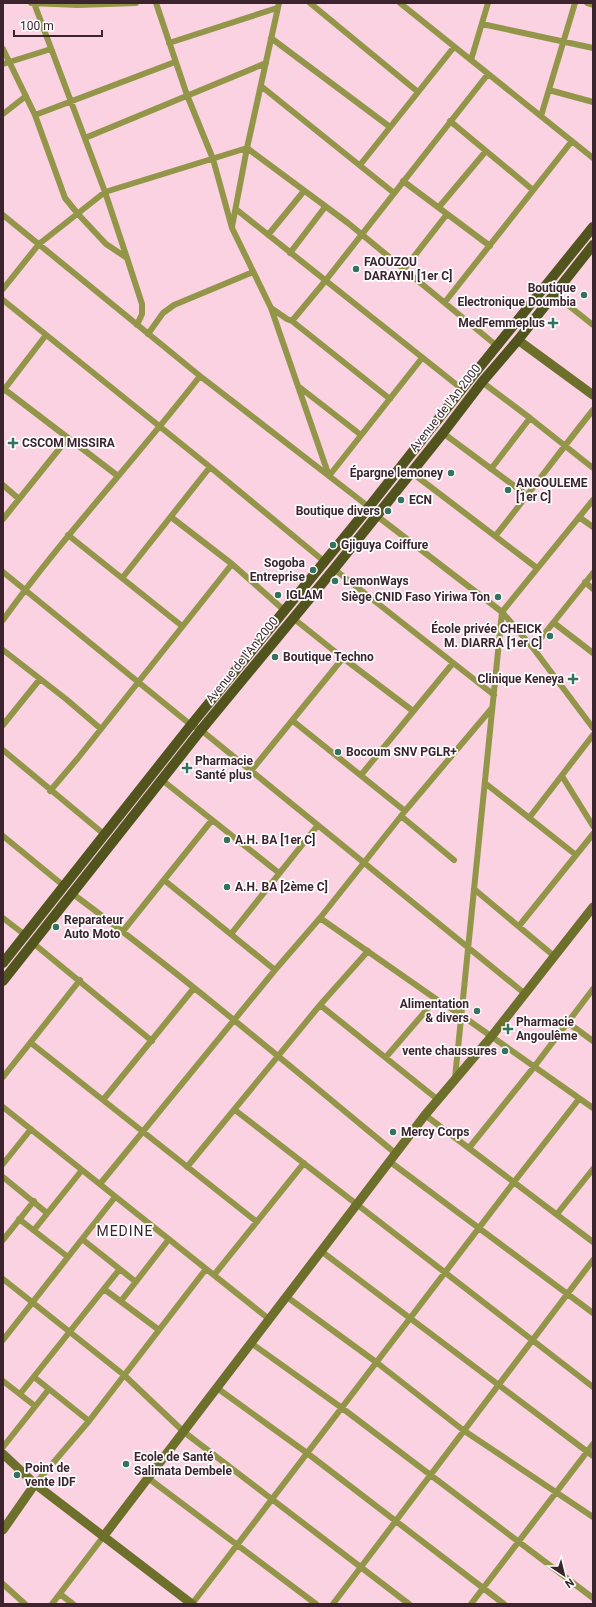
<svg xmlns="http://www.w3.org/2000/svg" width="596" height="1607" font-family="Roboto,sans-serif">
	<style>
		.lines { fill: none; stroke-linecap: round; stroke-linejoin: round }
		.street { stroke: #939648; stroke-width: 6 }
		.secondary { stroke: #6d702a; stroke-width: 9 }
		.primary { stroke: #52541d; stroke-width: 10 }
		.poi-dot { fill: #33725f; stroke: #fff; stroke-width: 1.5 }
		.labels { text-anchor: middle; stroke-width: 3.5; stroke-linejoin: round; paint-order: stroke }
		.poi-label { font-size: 12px; font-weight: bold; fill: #3c242f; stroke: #fff; text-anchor: start }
		.street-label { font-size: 12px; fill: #3c242f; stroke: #fff }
		.quarter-label { font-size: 14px; letter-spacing: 1px; fill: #3c242f; stroke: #fff }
	</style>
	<rect width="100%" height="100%" fill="#fad2e2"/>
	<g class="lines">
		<path class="street" d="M 31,3 L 78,5 L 136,3
			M 34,3 L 105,192 L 127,258
			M 156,3 L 187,95 L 213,159 L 232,228 L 271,308 L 329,476
			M 310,3 L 418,92
			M 400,3 L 593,158
			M 587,3 L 593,5
			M 482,24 L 593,48
			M 271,38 L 390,127
			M 169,43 L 277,8
			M 3,49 L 35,115 L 65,198 L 78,214 L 106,244 L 127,258 L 142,304 L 142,314 L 137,325
			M 471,60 L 488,3
			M 3,64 L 51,49
			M 261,86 L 394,193
			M 549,90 L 593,102
			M 3,114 L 26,96
			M 35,115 L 175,62
			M 541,116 L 575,3
			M 450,121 L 533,190
			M 85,138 L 266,63
			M 360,165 L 454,47
			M 403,181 L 490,246
			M 439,207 L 486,151
			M 237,210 L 462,389
			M 3,215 L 200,376 L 369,507 L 377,516 L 502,612 L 533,648 L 593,728
			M 232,227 L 247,148 L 279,3
			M 268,235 L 304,191
			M 290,253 L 325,207
			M 405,268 L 447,214
			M 3,289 L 39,244 L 105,192 L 247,148 L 348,223 L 497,346
			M 554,294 L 593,325
			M 3,300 L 210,467 L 325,562
			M 445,302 L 572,141
			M 271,308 L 287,319 L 292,321 L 390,399
			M 292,321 L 326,280 L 488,74
			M 148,334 L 163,313 L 174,305 L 253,272
			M 482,382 L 530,418 L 593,468
			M 298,386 L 361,435
			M 4,389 L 118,476
			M 3,391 L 46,335
			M 443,433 L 528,496
			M 491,469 L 530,418
			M 411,472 L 537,568
			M 329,476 L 422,358
			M 3,485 L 19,499
			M 171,517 L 232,564 L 285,611
			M 579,517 L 593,527
			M 3,519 L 68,438
			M 68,535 L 182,626
			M 496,535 C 529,494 560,451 593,410
			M 334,569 L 494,695
			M 3,572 L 191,725 L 201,730 L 524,993
			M 123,577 L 210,467
			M 585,582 L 593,589
			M 293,618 L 343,658 L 413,711
			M 3,620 C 64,535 136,459 200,376
			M 554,623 L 593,653
			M 533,648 L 593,573
			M 3,650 L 66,699 L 101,729
			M 293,721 L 405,811
			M 3,725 L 40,679
			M 3,750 L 105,835
			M 251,771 L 343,658
			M 361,775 L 453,663
			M 562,776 L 593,826
			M 162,780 L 279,873
			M 485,783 L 576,855
			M 50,791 L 78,758 L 232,564
			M 401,816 L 454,860
			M 529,818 L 593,735
			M 3,836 L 64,886
			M 164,880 L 275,970
			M 474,889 L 554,956
			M 73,894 C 183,976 289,1065 395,1153
			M 3,918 L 25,935
			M 320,918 L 436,999 L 461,1015 L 593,1108
			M 519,926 L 593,834
			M 123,931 L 212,820
			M 231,934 L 318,825
			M 33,943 L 152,1041
			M 320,1005 L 437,1099
			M 567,1022 L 593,1041
			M 31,1043 L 257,1222
			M 386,1057 L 436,999
			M 3,1077 L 80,980
			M 455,1078 L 502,612 L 593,500
			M 103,1100 L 194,988
			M 3,1107 L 269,1319
			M 235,1110 L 593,1387
			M 425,1115 L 593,1242
			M 469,1148 L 534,1067 L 593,989
			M 389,1161 L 593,1313
			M 3,1164 L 31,1129
			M 187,1167 L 320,1005 L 368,951
			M 3,1177 L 47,1213
			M 100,1184 L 275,970 L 320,918 L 405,811 L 492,708
			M 557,1214 L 593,1169
			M 19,1219 L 68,1257
			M 34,1230 L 82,1170
			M 82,1239 L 136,1282
			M 3,1240 L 34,1201
			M 321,1251 L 593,1456
			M 214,1275 L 304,1163
			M 3,1279 L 124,1375 L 184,1432 L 409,1604
			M 104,1289 L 159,1330
			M 287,1297 L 376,1362 L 463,1430 L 593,1517
			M 121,1301 L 169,1239
			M 3,1340 L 115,1197
			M 251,1343 L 342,1408 L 593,1598
			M 34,1377 L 89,1421
			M 3,1381 L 35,1406
			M 217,1388 L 307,1453 L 504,1604
			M 20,1394 L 119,1270
			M 3,1447 L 49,1389
			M 148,1478 L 316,1604
			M 35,1484 L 89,1421 L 206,1269
			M 3,1584 L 25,1604
			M 60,1594 L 73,1604
			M 52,1604 L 103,1537
			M 192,1604 L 514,1182 L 579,1099
			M 333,1604 L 593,1260
			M 471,1604 L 593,1444"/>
		<path class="secondary" d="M 518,340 L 593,395
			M 3,1454 L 35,1484 L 192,1604
			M 3,1530 L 35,1484
			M 103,1537 L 425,1115 L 491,1037 L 593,907"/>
		<path class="primary" d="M 3,963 L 191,725 L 369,507 L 462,389 L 593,227
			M 3,981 L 201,730 L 334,569 L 443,433 L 482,382 L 518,340 L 593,245"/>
	</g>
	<g class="poi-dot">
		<circle cx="356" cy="269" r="4"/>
		<circle cx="584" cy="295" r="4"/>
		<path d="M551 317h4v4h4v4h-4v4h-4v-4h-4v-4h4z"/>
		<path d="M11 437h4v4h4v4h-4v4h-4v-4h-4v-4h4z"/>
		<circle cx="451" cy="473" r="4"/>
		<circle cx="508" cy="490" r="4"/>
		<circle cx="401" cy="500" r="4"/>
		<circle cx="388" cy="511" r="4"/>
		<circle cx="333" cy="545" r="4"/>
		<circle cx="313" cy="570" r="4"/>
		<circle cx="335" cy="581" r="4"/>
		<circle cx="278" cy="595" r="4"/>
		<circle cx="498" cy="597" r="4"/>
		<circle cx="550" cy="636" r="4"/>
		<circle cx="275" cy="657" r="4"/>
		<path d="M571 673h4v4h4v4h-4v4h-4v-4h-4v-4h4z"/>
		<circle cx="338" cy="752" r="4"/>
		<path d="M185 762h4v4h4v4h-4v4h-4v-4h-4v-4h4z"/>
		<circle cx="227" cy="840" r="4"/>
		<circle cx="227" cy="887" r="4"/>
		<circle cx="56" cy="927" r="4"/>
		<circle cx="477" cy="1011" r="4"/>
		<path d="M506 1023h4v4h4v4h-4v4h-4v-4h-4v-4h4z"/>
		<circle cx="505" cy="1051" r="4"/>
		<circle cx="393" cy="1132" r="4"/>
		<circle cx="126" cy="1464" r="4"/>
		<circle cx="17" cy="1475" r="4"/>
	</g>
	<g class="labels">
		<g class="poi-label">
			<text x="364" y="266">FAOUZOU<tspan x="364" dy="14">DARAYNI [1er C]</tspan></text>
			<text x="576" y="292" text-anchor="end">Boutique<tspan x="576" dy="14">Electronique Doumbia</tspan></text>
			<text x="545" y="327" text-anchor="end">MedFemmeplus</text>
			<text x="22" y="447">CSCOM MISSIRA</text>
			<text x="443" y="477" text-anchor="end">Épargne lemoney</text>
			<text x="516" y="487">ANGOULEME<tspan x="516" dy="14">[1er C]</tspan></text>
			<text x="409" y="504">ECN</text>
			<text x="380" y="515" text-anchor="end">Boutique divers</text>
			<text x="341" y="549">Gjiguya Coiffure</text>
			<text x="305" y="567" text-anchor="end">Sogoba<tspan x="305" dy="14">Entreprise</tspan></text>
			<text x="343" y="585">LemonWays</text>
			<text x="286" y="599">IGLAM</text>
			<text x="490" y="601" text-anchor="end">Siège CNID Faso Yiriwa Ton</text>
			<text x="542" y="633" text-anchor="end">École privée CHEICK<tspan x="542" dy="14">M. DIARRA [1er C]</tspan></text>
			<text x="283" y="661">Boutique Techno</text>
			<text x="564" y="683" text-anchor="end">Clinique Keneya</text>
			<text x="346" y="756">Bocoum SNV PGLR+</text>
			<text x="195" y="765">Pharmacie<tspan x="195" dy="14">Santé plus</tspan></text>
			<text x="235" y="844">A.H. BA [1er C]</text>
			<text x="235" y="891">A.H. BA [2ème C]</text>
			<text x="64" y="924">Reparateur<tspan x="64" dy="14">Auto Moto</tspan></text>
			<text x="469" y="1008" text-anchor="end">Alimentation<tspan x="469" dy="14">&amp; divers</tspan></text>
			<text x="516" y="1026">Pharmacie<tspan x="516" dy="14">Angoulême</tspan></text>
			<text x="497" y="1055" text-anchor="end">vente chaussures</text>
			<text x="401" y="1136">Mercy Corps</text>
			<text x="134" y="1461">Ecole de Santé<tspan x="134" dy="14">Salimata Dembele</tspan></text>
			<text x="25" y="1472">Point de<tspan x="25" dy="14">vente IDF</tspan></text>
		</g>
		<g class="street-label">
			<text transform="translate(445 408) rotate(-52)" y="4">Avenue de l'An 2000</text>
			<text transform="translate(242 660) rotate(-51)" y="4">Avenue de l'An 2000</text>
		</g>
		<g class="quarter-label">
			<text x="125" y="1236">MEDINE</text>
		</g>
	</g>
	<rect width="596" height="1607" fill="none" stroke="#3c242f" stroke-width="8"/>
	<g transform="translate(564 1575) rotate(145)" stroke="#ffffff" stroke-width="3" paint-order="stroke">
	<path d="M0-3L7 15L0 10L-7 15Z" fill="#3c242f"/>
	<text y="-6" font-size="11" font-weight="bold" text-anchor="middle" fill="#3c242f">N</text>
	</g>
	<path d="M14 30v6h88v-6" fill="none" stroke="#3c242f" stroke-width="2"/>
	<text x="20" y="30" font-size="12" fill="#3c242f" stroke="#ffffff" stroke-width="3" paint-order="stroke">100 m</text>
</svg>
